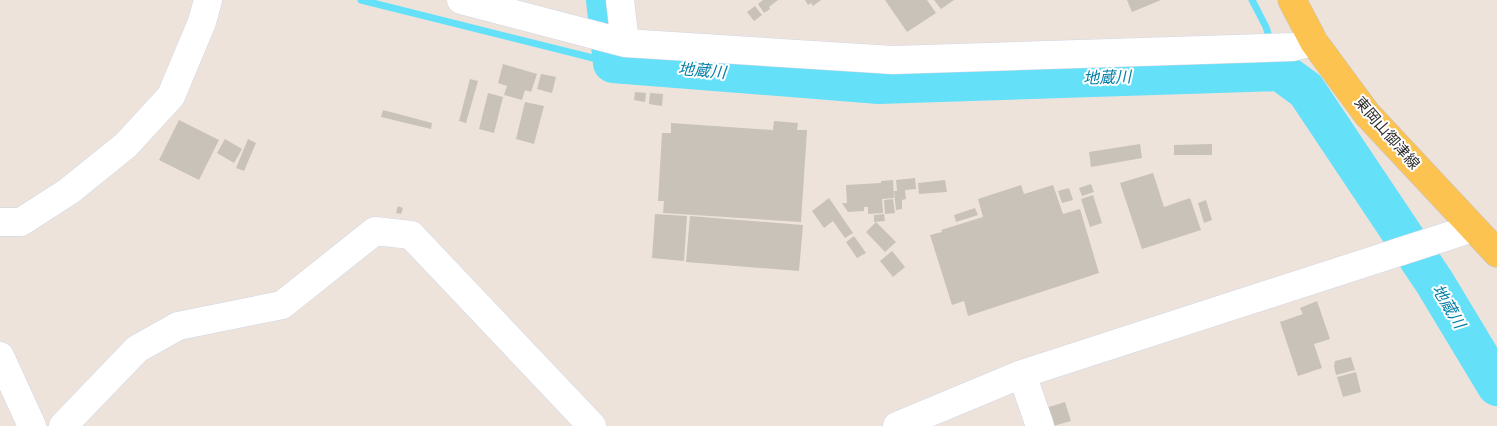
<svg xmlns="http://www.w3.org/2000/svg" width="1497" height="426" font-family="'Varela Round','Noto Sans JP',sans-serif">
	<style>
		.lines { fill: none; stroke-linecap: round; stroke-linejoin: round }
		.stream { stroke: #64e1f9; stroke-width: 7 }
		.river { stroke: #64e1f9; stroke-width: 40 }
		.building { fill: #c8c2b9 }
		.minor-casing { stroke: #d0d6e4; stroke-width: 29 }
		.major-casing { stroke: #c3c3c3; stroke-width: 29 }
		.minor { stroke: #fff; stroke-width: 28 }
		.major { stroke: #fdc350; stroke-width: 28 }
		.labels { text-anchor: middle; stroke-width: 4; stroke-linejoin: round; paint-order: stroke }
		.street-label { font-size: 15px; fill: #2a2a2a; stroke: #fff }
		.water-label { font-size: 16px; font-style: italic; fill: #027fa7; stroke: #fff }
	</style>
	<rect width="100%" height="100%" fill="#eee3db"/>
	<g class="lines">
		<path class="stream" d="M 361,0 L 613,63
			M 1252,0 L 1266,27 L 1271,43
			M 1274,53 L 1280,71"/>
		<path class="river" d="M 606,0 L 613,63 L 879,84 L 1280,71 L 1306,90 L 1435,283 L 1497,386"/>
	</g>
	<path class="building" d="M 763,0 L 778,0 L 769,7 L 770,9 L 764,13 L 758,4 Z
		M 805,0 L 821,0 L 813,6 L 811,3 L 808,5 Z
		M 885,0 L 927,0 L 936,13 L 907,32 Z
		M 934,0 L 954,0 L 941,9 Z
		M 1127,0 L 1161,0 L 1132,12 Z
		M 755,6 L 762,15 L 754,21 L 747,12 Z
		M 503,64 L 537,74 L 531,92 L 525,90 L 522,100 L 504,95 L 507,86 L 498,83 Z
		M 541,74 L 556,77 L 552,93 L 537,89 Z
		M 470,79 L 478,81 L 466,123 L 459,121 Z
		M 635,92 L 646,93 L 645,102 L 634,100 Z
		M 488,93 L 503,97 L 494,133 L 479,129 Z
		M 650,93 L 663,94 L 662,106 L 649,104 Z
		M 525,102 L 544,106 L 534,144 L 516,139 Z
		M 383,110 L 432,123 L 431,129 L 381,117 Z
		M 179,120 L 219,140 L 199,180 L 159,160 Z
		M 774,121 L 798,123 L 797,130 L 807,130 L 801,222 L 663,213 L 664,201 L 658,201 L 662,133 L 671,133 L 671,123 L 773,130 Z
		M 225,139 L 242,149 L 234,163 L 217,153 Z
		M 248,139 L 256,143 L 244,171 L 236,168 Z
		M 1140,144 L 1142,158 L 1091,167 L 1089,152 Z
		M 1212,144 L 1212,155 L 1174,155 L 1174,145 Z
		M 1153,173 L 1164,207 L 1190,198 L 1201,230 L 1142,249 L 1120,183 Z
		M 915,178 L 916,189 L 905,190 L 906,199 L 902,200 L 902,209 L 896,210 L 894,191 L 897,191 L 896,180 Z
		M 893,180 L 894,198 L 882,199 L 883,213 L 868,214 L 868,207 L 864,207 L 864,211 L 848,212 L 842,203 L 847,203 L 846,185 L 881,183 L 881,181 Z
		M 945,180 L 947,192 L 919,194 L 918,183 Z
		M 1091,184 L 1094,192 L 1082,196 L 1079,188 Z
		M 1021,185 L 1024,194 L 1053,185 L 1063,214 L 1080,209 L 1099,273 L 968,316 L 964,301 L 952,305 L 930,235 L 942,232 L 941,230 L 983,217 L 978,199 Z
		M 1069,188 L 1073,200 L 1062,203 L 1058,191 Z
		M 1093,195 L 1102,223 L 1090,227 L 1081,199 Z
		M 829,198 L 853,233 L 845,238 L 833,221 L 824,228 L 812,211 Z
		M 893,199 L 895,213 L 885,214 L 884,200 Z
		M 1206,200 L 1212,220 L 1204,223 L 1198,203 Z
		M 398,206 L 403,208 L 401,214 L 396,213 Z
		M 975,208 L 978,215 L 956,222 L 954,215 Z
		M 655,214 L 687,216 L 684,261 L 652,258 Z
		M 884,214 L 885,221 L 874,222 L 874,215 Z
		M 690,216 L 803,225 L 799,271 L 686,262 Z
		M 876,222 L 896,242 L 885,252 L 866,232 Z
		M 854,236 L 866,253 L 857,258 L 846,242 Z
		M 892,251 L 905,267 L 893,277 L 880,261 Z
		M 1317,301 L 1330,339 L 1314,344 L 1322,368 L 1298,376 L 1280,322 L 1303,314 L 1300,308 Z
		M 1351,357 L 1355,370 L 1336,375 L 1334,366 L 1335,361 Z
		M 1356,372 L 1361,392 L 1343,397 L 1337,377 Z
		M 1065,402 L 1071,421 L 1053,426 L 1046,408 Z"/>
	<g class="lines">
		<defs>
			<path id="minor" d="M 461,0 L 625,43 L 893,60 L 1293,47 L 1314,42
				M 620,0 L 625,43
				M 0,222 L 21,222 L 69,191 L 126,145 L 171,96 L 202,22 L 208,0
				M 0,356 L 32,426
				M 1022,374 L 1040,426
				M 63,426 L 137,349 L 178,326 L 282,305 L 375,231 L 411,235 L 592,426
				M 897,426 L 1022,374 L 1473,228"/>
			<path id="major" d="M 1292,0 L 1314,42 L 1367,114 L 1497,253"/>
		</defs>
		<use href="#minor" class="minor-casing"/>
		<use href="#major" class="major-casing"/>
		<use href="#minor" class="minor"/>
		<use href="#major" class="major"/>
	</g>
	<g class="labels">
		<g class="street-label">
			<text transform="translate(1387 133) rotate(49)" y="5">東岡山御津線</text>
		</g>
		<g class="water-label">
			<text transform="translate(702 70) rotate(5)" y="6">地蔵川</text>
			<text transform="translate(1107 77) rotate(-2)" y="6">地蔵川</text>
			<text transform="translate(1449 306) rotate(59)" y="6">地蔵川</text>
		</g>
	</g>
</svg>
